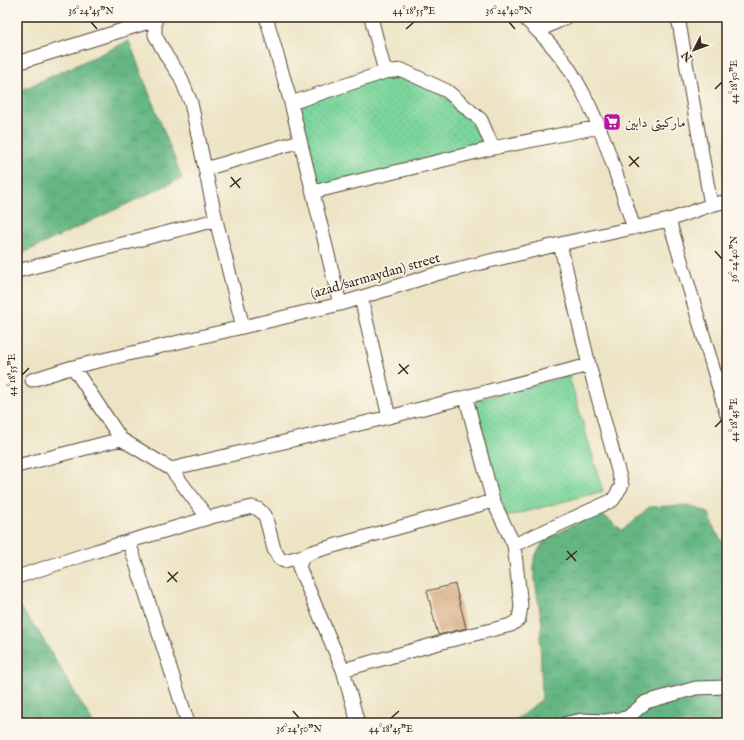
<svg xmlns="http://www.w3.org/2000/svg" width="744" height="740" font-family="'IM FELL English',Amiri,serif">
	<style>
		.forest { fill: url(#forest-crowns); stroke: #507050 }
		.park { fill: url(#park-dots); stroke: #5c805c }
		.building { fill: #d2a072 }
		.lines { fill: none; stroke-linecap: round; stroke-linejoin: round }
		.minor-casing { stroke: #564637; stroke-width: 15 }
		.minor { stroke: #fff; stroke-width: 13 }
		.ticks { fill: none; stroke: #3b2a1e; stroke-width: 1.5 }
		.labels { text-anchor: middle; stroke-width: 3; stroke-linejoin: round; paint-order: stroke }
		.poi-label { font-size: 14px; fill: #3b2a1e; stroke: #fbf7ec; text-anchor: start }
		.street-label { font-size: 14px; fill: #3b2a1e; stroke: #fbf7ec }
		.neatline { fill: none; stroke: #3b2a1e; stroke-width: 1.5 }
		.ticks-label { font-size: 10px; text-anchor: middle; fill: #3b2a1e }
	</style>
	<defs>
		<pattern id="forest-crowns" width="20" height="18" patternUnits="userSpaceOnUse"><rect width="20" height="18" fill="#65b683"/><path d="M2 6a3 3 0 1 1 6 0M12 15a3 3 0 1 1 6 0" fill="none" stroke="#54946b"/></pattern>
		<pattern id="park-dots" width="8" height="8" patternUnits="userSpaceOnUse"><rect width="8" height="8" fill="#7cd59b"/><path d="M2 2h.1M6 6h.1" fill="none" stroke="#6cb785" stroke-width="1.8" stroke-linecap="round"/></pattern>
	</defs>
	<rect width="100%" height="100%" fill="#fbf7ec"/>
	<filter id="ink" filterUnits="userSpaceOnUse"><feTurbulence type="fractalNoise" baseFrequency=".025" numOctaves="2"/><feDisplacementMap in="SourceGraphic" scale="8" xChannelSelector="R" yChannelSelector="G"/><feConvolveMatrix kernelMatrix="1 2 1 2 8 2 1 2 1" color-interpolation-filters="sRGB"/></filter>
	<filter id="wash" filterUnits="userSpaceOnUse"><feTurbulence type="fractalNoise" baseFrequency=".012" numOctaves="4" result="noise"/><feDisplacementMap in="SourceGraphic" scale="16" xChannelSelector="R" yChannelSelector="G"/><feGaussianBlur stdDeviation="0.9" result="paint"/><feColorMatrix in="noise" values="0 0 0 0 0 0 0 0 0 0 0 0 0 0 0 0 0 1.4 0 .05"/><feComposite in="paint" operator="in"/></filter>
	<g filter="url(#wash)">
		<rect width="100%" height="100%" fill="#ede4c5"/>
		<path class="forest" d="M 129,41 L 182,178 L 17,256 L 17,92 Z
			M 687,505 L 709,513 L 715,531 L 723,542 L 727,539 L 727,723 L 510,723 L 521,716 L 542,699 L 540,637 L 542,623 L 534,576 L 534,558 L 544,541 L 599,511 L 622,531 L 649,507 Z
			M 17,604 L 38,631 L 93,723 L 17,723 Z"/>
		<path class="park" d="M 402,70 L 481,120 L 493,148 L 313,192 L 291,103 Z
			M 569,376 L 603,491 L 506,517 L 474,401 Z"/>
		<g id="blocks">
			<path class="building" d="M 455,584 L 466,628 L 438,635 L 427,591 Z"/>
		</g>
	</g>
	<g filter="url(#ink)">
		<use href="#blocks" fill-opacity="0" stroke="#564637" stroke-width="1"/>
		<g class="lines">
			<defs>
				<path id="minor" d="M 155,17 L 155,35 L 167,57 L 180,76 L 191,103 L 216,220 L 243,327
					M 266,17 L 291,103 L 340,304
					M 371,17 L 385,72
					M 523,17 C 543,35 563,56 576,80 C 603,126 617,178 634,228
					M 678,17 L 711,205
					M 538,31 L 567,17
					M 17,63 L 155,20
					M 291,103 L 385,72 L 402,70 L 447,91 L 481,120 L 493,148
					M 205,169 L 300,141
					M 313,192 L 493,148 L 599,127
					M 669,220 L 727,415
					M 17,271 L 216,220
					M 361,298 L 389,417
					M 32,380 L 73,367 L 340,304 L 436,274 L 560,244 L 669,220 L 711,205 L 727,201
					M 17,466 L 121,439 L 73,367
					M 171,469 L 389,417 L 589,365
					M 203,519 L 252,507 L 258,509 L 265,515 L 274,549 L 279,558 L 284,561 L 303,556 L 312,552 L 493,501
					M 129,542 L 188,723
					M 514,545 L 613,500 L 622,485 L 589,365 L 560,244
					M 303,556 L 299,567 L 343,670 L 358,723
					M 17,577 L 96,551 L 208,518 L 171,469 L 121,439
					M 343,670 L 439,643 L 511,625 L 519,619 L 521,606 L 514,545 L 493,501 L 466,398
					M 567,723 L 582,720 L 605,721 L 627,718 L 646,702 L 696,688 L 727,687"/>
			</defs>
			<use href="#minor" class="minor-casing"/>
			<use href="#minor" class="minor"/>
		</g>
	</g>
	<path class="ticks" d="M 91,22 L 97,29M 509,22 L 515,29M 406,29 L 414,22M 715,89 L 722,82M 629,156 L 639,167M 629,166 L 639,157M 231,177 L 240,188M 230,187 L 241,178M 715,251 L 722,259M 399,364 L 408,374M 398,374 L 409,365M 22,375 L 29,368M 715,427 L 722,420M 567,551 L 576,561M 566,560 L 577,551M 168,572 L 177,582M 167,582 L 178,572M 293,711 L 299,718M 391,718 L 399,711"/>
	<defs>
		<symbol id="supermarket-square" viewBox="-11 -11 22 22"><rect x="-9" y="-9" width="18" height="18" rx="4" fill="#b5179e" stroke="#fbf7ec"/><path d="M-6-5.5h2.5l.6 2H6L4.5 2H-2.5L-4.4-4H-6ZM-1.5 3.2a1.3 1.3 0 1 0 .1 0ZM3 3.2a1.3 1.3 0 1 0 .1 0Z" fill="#fff"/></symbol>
	</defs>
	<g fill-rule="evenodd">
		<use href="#supermarket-square" x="602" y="112" width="20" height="20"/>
	</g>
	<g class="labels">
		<g class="poi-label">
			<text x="625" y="127">ماركيتى دابين</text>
		</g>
		<g class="street-label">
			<text transform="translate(375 275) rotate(-16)" y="5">(azad/sarmaydan) street</text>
		</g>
	</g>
	<rect width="744" height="740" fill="none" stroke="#fbf7ec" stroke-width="44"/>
	<g transform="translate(694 50) rotate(228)" stroke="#fbf7ec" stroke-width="3" paint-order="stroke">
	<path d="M0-3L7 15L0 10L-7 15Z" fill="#3b2a1e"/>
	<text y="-6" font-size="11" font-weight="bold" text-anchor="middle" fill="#3b2a1e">N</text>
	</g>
	<rect x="22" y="22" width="700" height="696" class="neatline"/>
	<g class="ticks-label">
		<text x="91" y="14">36°24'45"N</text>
		<text x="414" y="14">44°18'55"E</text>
		<text x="509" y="14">36°24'40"N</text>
		<text transform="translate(733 82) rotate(-90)" y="4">44°18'50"E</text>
		<text transform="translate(733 259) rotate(-90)" y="4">36°24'40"N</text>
		<text transform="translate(11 375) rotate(-90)" y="4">44°18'55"E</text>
		<text transform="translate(733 420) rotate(-90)" y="4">44°18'45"E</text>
		<text x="299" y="732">36°24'50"N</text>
		<text x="391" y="732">44°18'45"E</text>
	</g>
</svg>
